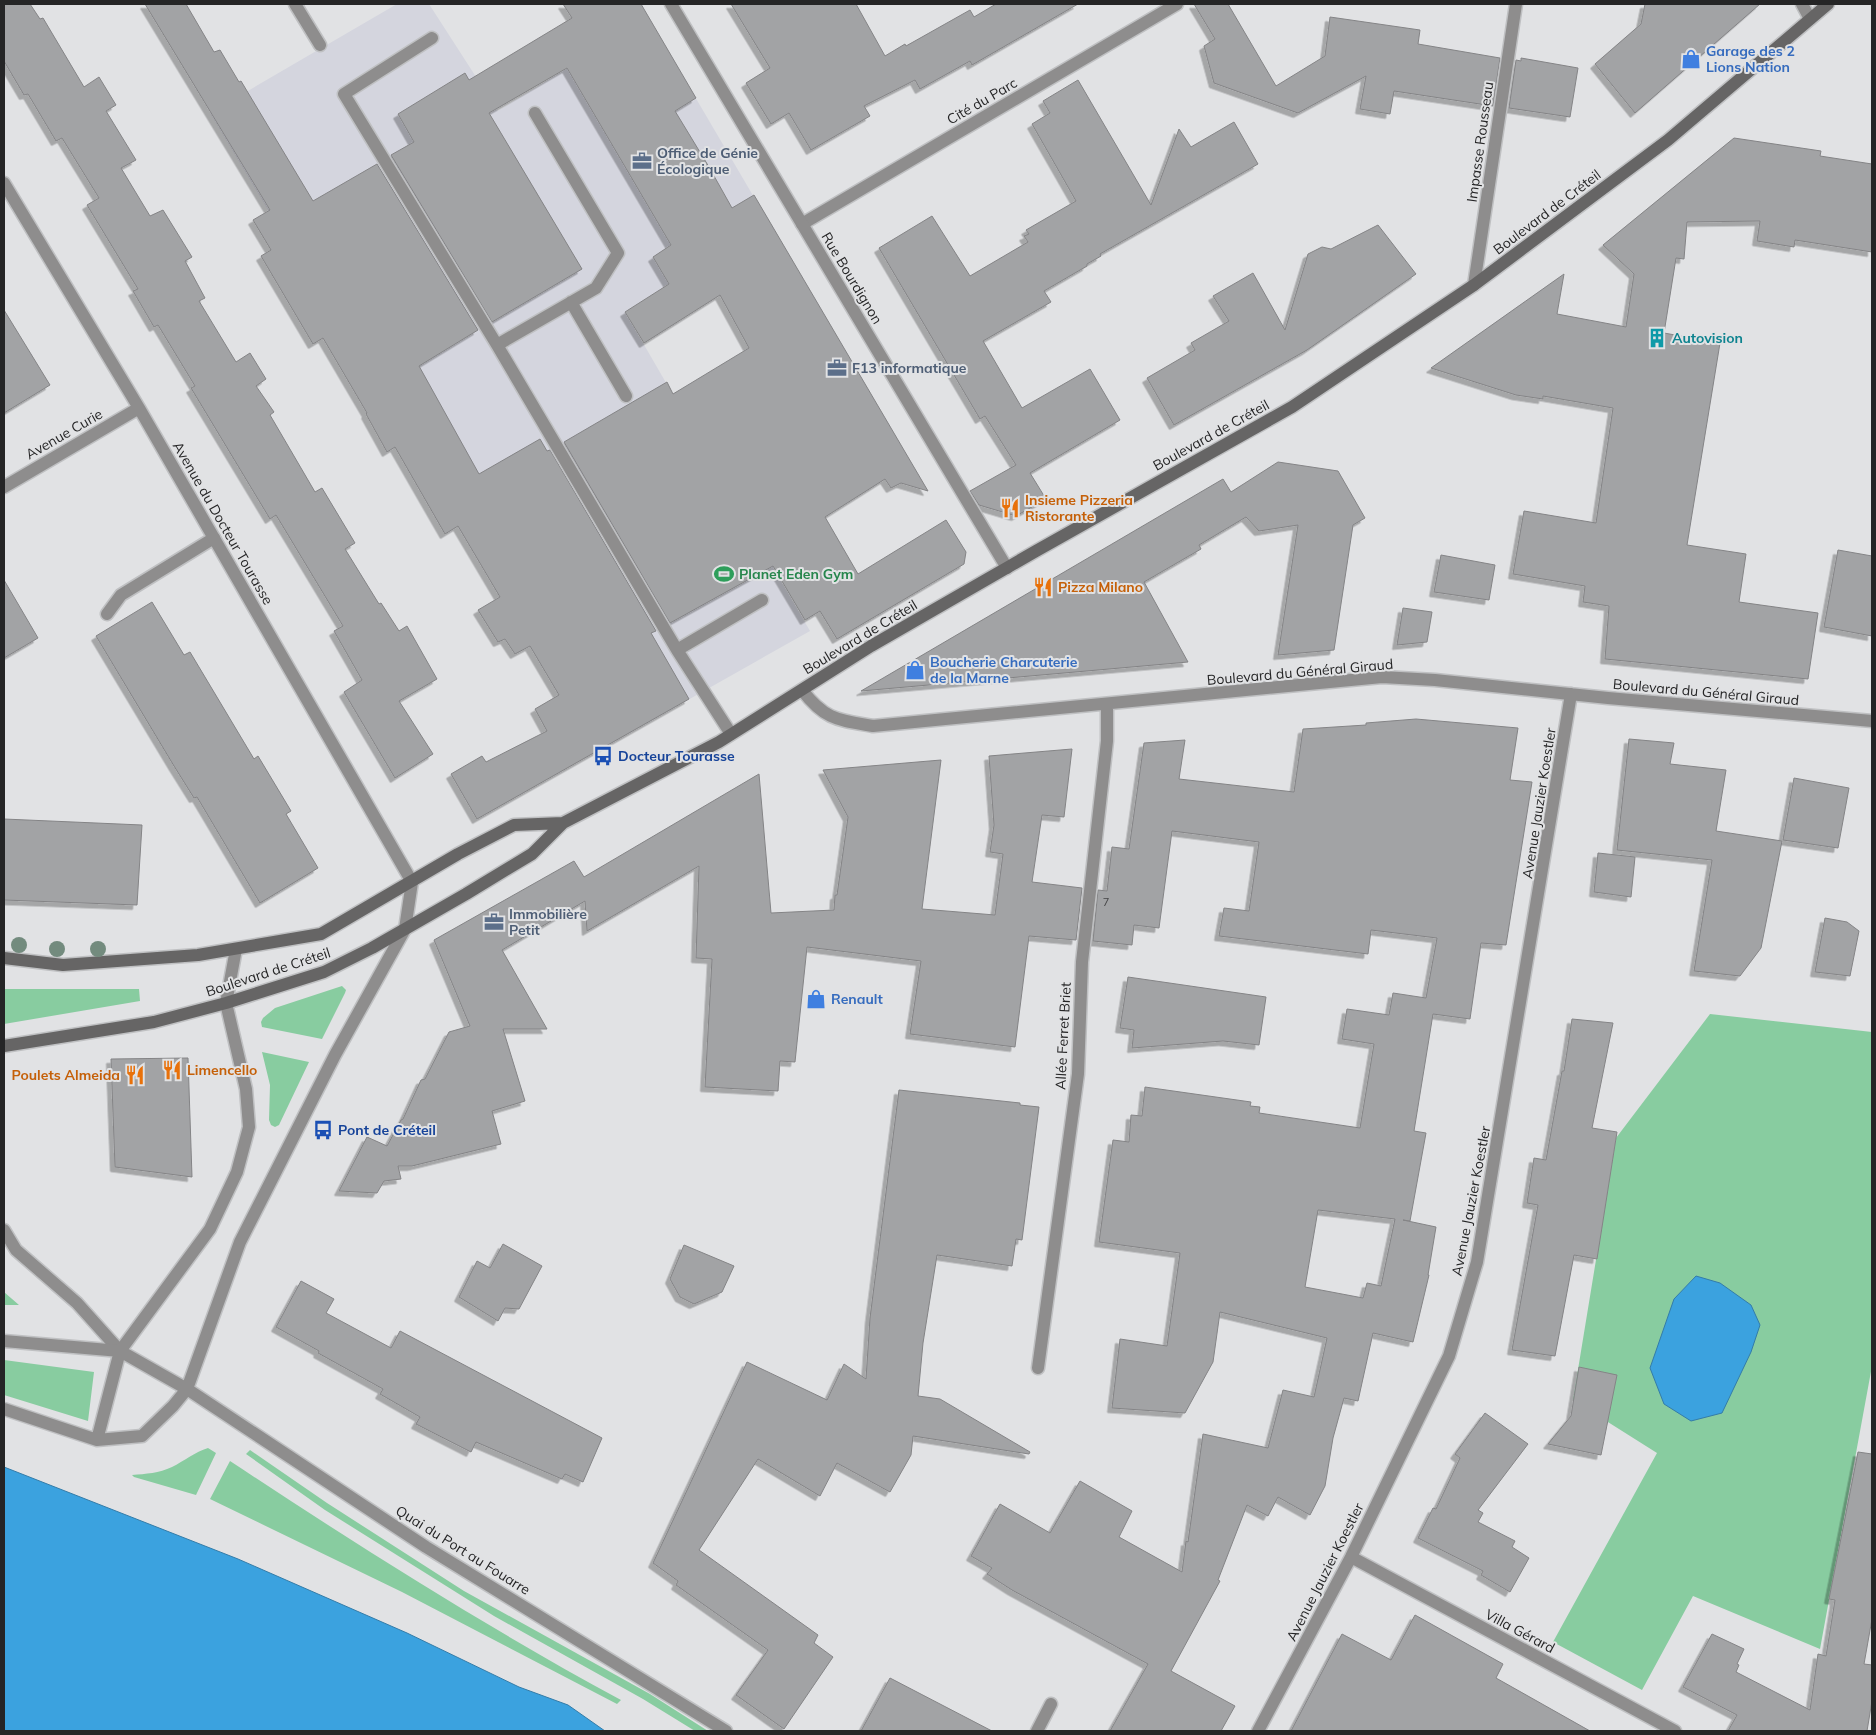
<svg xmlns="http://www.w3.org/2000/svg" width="1876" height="1735" font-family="Mulish,sans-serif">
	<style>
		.built { fill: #d4d5de }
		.green { fill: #88cca0 }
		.water { fill: #3ba2df; stroke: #347ca8 }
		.building { fill: #a2a3a5; stroke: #848486; fill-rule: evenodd; filter: url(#shadow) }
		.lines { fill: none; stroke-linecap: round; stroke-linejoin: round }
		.service-casing { stroke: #bfc0c2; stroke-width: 15 }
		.minor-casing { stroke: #bfc0c2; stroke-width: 15 }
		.tertiary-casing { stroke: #bfc0c2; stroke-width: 15 }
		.secondary-casing { stroke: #bfc0c2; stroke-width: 15 }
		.service { stroke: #8e8d8d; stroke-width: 12 }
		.minor { stroke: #8e8d8d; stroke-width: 12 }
		.tertiary { stroke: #8e8d8d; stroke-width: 12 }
		.secondary { stroke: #666565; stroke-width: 12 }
		.tree { fill: #738b7e }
		.labels { text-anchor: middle; stroke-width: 4; stroke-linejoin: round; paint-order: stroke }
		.number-label { font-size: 11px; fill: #444446 }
		.shop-label { font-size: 14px; font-weight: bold; fill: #366cbe; stroke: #e1e2e4; text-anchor: start }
		.street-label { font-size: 14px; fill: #252526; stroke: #e1e2e4 }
		.service-label { font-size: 14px; font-weight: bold; fill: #4e5e75; stroke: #e1e2e4; text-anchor: start }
		.culture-label { font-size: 14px; font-weight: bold; fill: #0d838f; stroke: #e1e2e4; text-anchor: start }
		.food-label { font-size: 14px; font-weight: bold; fill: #c56008; stroke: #e1e2e4; text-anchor: start }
		.leisure-label { font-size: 14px; font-weight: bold; fill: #27864d; stroke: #e1e2e4; text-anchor: start }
		.transit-label { font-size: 14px; font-weight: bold; fill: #164399; stroke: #e1e2e4; text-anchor: start }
	</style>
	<defs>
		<filter id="shadow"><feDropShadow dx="-4.5" dy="4.5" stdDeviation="0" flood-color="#0004"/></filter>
	</defs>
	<rect width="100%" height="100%" fill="#e1e2e4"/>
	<path class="built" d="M 397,4 L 429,4 L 498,111 L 611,41 L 681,73 L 768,221 L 625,312 L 810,631 L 594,753 L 210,113 Z"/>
	<path class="green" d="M 342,986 L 346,990 L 345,993 L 322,1039 L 262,1027 L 261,1022 L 263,1018 L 275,1008 Z
		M 4,989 L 139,989 L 140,1001 L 4,1024 Z
		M 1710,1014 L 1872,1032 L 1872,1366 L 1820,1649 L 1693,1596 L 1642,1690 L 1553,1642 L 1657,1453 L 1573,1400 L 1616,1138 Z
		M 262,1052 L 309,1062 L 279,1125 L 275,1127 L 271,1125 L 269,1120 L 270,1085 Z
		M 4,1292 L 19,1305 L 4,1305 Z
		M 4,1360 L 94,1372 L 88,1421 L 4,1395 Z
		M 208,1448 L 216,1453 L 196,1495 L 134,1477 L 132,1475 C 146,1474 159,1473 172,1467 C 184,1461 195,1452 208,1448 Z
		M 250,1450 L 327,1503 L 464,1591 L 650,1694 L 708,1731 L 695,1731 L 643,1699 L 494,1616 L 325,1510 L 246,1454 Z
		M 230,1461 C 357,1545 486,1627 621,1700 L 617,1704 L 402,1592 L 210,1499 Z"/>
	<path class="water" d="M 1696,1276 L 1720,1283 L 1751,1305 L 1760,1325 L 1751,1352 L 1722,1413 L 1691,1421 L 1664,1404 L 1650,1368 L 1674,1299 Z
		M 4,1467 L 238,1559 L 407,1633 L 519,1687 L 568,1705 L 605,1731 L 4,1731 Z"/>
	<path class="building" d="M 4,4 L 30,4 L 40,19 L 43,18 L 84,87 L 99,77 L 116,105 L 106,111 L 136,160 L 121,168 L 150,216 L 163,210 L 192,257 L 185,261 L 205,298 L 199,301 L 236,362 L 250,353 L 266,379 L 256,386 L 274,412 L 270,415 L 315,492 L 322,488 L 355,543 L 345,549 L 379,604 L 381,603 L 399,631 L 407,626 L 437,679 L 399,701 L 433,754 L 395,778 L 344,692 L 362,680 L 334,631 L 343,626 L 276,515 L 270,519 L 191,388 L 195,386 L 158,325 L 154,327 L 133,291 L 138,289 L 87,205 L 99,198 L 62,138 L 56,141 L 28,94 L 24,95 L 4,61 Z
		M 145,4 L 186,4 L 214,52 L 220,50 L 239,82 L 241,81 L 313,201 L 377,164 L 478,330 L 419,366 L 479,474 L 540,439 L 547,451 L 550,450 L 656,631 L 651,633 L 689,699 L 477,819 L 451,774 L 482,756 L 486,762 L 547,731 L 535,709 L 559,695 L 530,646 L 515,654 L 505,639 L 498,642 L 478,610 L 500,597 L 458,526 L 445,534 L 395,447 L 387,452 L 366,414 L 367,413 L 323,338 L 313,344 L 261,256 L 271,250 L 253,220 L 270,210 Z
		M 563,4 L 641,4 L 696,98 L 675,111 L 709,167 L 732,208 L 754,195 L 928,491 L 901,483 L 891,488 L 885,479 L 825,517 L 858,574 L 946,520 L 966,552 L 964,564 L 837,639 L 820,611 L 805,620 L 773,566 L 670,623 L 564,442 L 667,382 L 673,394 L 749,348 L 720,295 L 644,343 L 625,312 L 669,284 L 653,257 L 671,245 L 567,68 L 489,113 L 582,269 L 492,322 L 391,155 L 414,142 L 398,114 L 465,73 L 469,80 L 572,18 Z
		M 731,4 L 856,4 L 885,56 L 905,44 L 906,46 L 970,10 L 974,17 L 996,4 L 1078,4 L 972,65 L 970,61 L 920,89 L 915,80 L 864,106 L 870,116 L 811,150 L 789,113 L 771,124 L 746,83 L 770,68 Z
		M 1194,4 L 1228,4 L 1276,86 L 1325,56 L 1330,17 L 1420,30 L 1418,44 L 1500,58 L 1493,106 L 1394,91 L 1390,114 L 1360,109 L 1366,76 L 1298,113 L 1214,83 L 1204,46 L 1215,39 Z
		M 1645,4 L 1760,4 L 1635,113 L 1595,64 L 1641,24 Z
		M 1521,58 L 1578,68 L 1570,117 L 1509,108 L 1516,60 L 1521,61 Z
		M 1078,80 L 1151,205 L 1179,129 L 1191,147 L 1234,122 L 1258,164 L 1100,254 L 1101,256 L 1087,264 L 1087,266 L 1044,291 L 1051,302 L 983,341 L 1022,408 L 1090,369 L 1120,420 L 1030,473 L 1046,499 L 1016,516 L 979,505 L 970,491 L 1016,465 L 985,416 L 980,419 L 879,248 L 932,216 L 970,276 L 1028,242 L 1024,236 L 1029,234 L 1026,230 L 1076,201 L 1032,124 L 1050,113 L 1043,101 Z
		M 1734,138 L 1821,151 L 1820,156 L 1872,164 L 1872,252 L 1795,240 L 1794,247 L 1757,241 L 1760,221 L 1687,222 L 1684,259 L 1676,258 L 1664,333 L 1720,343 L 1687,545 L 1746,554 L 1739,602 L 1818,613 L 1808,679 L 1605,659 L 1609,606 L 1583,602 L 1585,586 L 1513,574 L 1524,511 L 1596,523 L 1613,408 L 1543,396 L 1543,399 L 1516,395 L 1431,368 L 1564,274 L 1557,314 L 1626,327 L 1634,274 L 1603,245 Z
		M 1378,225 L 1416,274 L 1307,350 L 1174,425 L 1147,378 L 1195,350 L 1191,343 L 1229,321 L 1213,296 L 1253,273 L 1285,330 L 1308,254 L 1322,247 L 1331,249 Z
		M 4,310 L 50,385 L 4,413 Z
		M 1278,462 L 1338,471 L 1365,518 L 1353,525 L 1334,650 L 1278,655 L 1298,525 L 1259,531 L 1246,517 L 1199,545 L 1201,549 L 1144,582 L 1188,662 L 861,691 L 1223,479 L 1231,492 Z
		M 1838,550 L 1872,556 L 1872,636 L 1824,627 Z
		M 1441,555 L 1495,565 L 1489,600 L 1434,592 Z
		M 4,580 L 38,638 L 4,658 Z
		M 152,602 L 184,655 L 190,652 L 254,759 L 258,756 L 291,811 L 286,814 L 318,868 L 260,903 L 197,797 L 194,798 L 174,766 L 96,636 Z
		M 1403,608 L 1432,612 L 1427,642 L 1397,645 Z
		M 1416,719 L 1518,728 L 1510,780 L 1532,782 L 1506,945 L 1481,943 L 1470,1019 L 1433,1014 L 1414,1131 L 1426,1133 L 1410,1221 L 1403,1220 L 1436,1227 L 1428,1275 L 1429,1275 L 1413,1342 L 1373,1333 L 1358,1401 L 1344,1398 L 1333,1438 L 1325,1486 L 1310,1515 L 1278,1497 L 1268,1516 L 1247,1505 L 1218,1580 L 1220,1581 L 1171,1671 L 1235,1706 L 1221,1731 L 1110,1731 L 1148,1664 L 1012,1590 L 987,1574 L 992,1568 L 971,1556 L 1000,1504 L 1050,1533 L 1080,1481 L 1132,1511 L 1119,1537 L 1182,1572 L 1186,1541 L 1188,1542 L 1203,1434 L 1268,1448 L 1283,1390 L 1314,1397 L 1327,1338 L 1220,1312 L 1213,1362 L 1185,1413 L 1112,1408 L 1120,1339 L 1167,1346 L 1180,1253 L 1099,1242 L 1113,1140 L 1129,1142 L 1131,1115 L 1142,1116 L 1145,1087 L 1251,1102 L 1250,1106 L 1260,1107 L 1259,1113 L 1360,1128 L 1374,1044 L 1342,1039 L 1347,1009 L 1389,1015 L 1393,993 L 1426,998 L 1437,938 L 1371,930 L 1368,954 L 1219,936 L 1224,908 L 1249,911 L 1259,842 L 1172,831 L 1159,928 L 1134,925 L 1132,945 L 1093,941 L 1098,890 L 1107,891 L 1112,847 L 1129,849 L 1144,743 L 1185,740 L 1179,779 L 1294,792 L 1303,729 L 1366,725 L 1366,723 ZM 1318,1210 L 1395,1219 L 1381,1286 L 1367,1283 L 1363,1298 L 1305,1287 Z
		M 1629,739 L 1674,743 L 1670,764 L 1726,770 L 1716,831 L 1782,841 L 1761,948 L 1740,976 L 1694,971 L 1712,860 L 1617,850 Z
		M 1072,749 L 1064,817 L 1042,815 L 1032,882 L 1082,888 L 1076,940 L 1029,936 L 1015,1047 L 910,1034 L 921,961 L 807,947 L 795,1062 L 780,1061 L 778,1091 L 705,1087 L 712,959 L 696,958 L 699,866 L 587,931 L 585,901 L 502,950 L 547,1029 L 503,1029 L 525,1101 L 492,1111 L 501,1144 L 412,1166 L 398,1166 L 401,1179 L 384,1181 L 377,1193 L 339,1191 L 367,1137 L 387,1146 L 401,1120 L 403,1119 L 421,1080 L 425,1079 L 449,1032 L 470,1026 L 434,940 L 574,861 L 584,877 L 759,774 L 771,913 L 834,910 L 835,895 L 837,895 L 848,817 L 823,770 L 941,760 L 922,909 L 995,915 L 1003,854 L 990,852 L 994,825 L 989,756 Z
		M 1794,778 L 1849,788 L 1838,848 L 1783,840 Z
		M 4,819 L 142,825 L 137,905 L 4,900 Z
		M 1598,853 L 1635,857 L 1631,897 L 1594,892 Z
		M 1825,918 L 1847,922 L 1859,931 L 1850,976 L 1815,972 Z
		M 1128,977 L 1266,997 L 1259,1045 L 1223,1041 L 1132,1048 L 1134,1030 L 1120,1028 Z
		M 1572,1019 L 1613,1023 L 1592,1128 L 1617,1132 L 1597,1259 L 1574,1255 L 1555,1356 L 1512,1350 L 1538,1205 L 1527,1203 L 1534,1158 L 1546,1160 L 1562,1071 L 1564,1071 Z
		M 188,1058 L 192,1177 L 115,1167 L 111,1059 Z
		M 899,1090 L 1020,1103 L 1020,1105 L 1039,1107 L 1022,1240 L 1016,1239 L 1012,1266 L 937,1255 L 923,1343 L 918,1396 L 940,1399 L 1030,1452 L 1029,1454 L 913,1436 L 911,1455 L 890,1492 L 837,1463 L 820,1496 L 758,1459 L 699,1550 L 818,1635 L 814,1643 L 833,1657 L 784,1729 L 736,1695 L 768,1650 L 676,1585 L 678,1581 L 653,1563 L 747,1362 L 827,1400 L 844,1364 L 866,1379 L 870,1318 Z
		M 503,1244 L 542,1266 L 519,1309 L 505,1308 L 498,1321 L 459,1297 L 477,1261 L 490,1268 Z
		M 684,1245 L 734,1266 L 722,1292 L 694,1304 L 680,1297 L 670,1279 Z
		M 301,1281 L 334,1299 L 326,1313 L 391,1348 L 400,1331 L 602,1438 L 583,1482 L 565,1474 L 562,1479 L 476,1442 L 471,1452 L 416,1424 L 420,1417 L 380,1394 L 383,1389 L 318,1353 L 319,1351 L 276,1327 Z
		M 1579,1367 L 1617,1375 L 1601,1455 L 1548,1444 L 1571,1416 Z
		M 1485,1413 L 1528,1444 L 1478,1510 L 1483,1513 L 1478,1522 L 1515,1541 L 1512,1547 L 1529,1558 L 1510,1592 L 1481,1575 L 1483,1571 L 1418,1538 L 1433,1508 L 1436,1509 L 1460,1458 L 1455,1454 Z
		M 1858,1452 L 1872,1454 L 1872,1619 L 1864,1664 L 1872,1665 L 1872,1701 L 1867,1731 L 1728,1731 L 1737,1715 L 1683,1687 L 1712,1634 L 1744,1649 L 1737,1664 L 1739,1665 L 1736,1672 L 1810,1710 L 1818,1654 L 1826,1656 L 1835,1600 L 1829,1599 Z
		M 1415,1615 L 1503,1664 L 1496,1678 L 1590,1731 L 1291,1731 L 1342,1634 L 1391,1660 Z
		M 890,1678 L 992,1731 L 861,1731 Z"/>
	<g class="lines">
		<defs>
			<path id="service" d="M 1802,4 L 1810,19
				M 432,38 L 344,94 L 497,345 L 677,650 L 731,734
				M 571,302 L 626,396
				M 497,345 L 596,288 L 618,253 L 535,113
				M 107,614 L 121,595 L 214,538
				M 677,650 L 762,600
				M 4,1230 L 16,1250 L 77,1303 L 120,1351
				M 1037,1731 L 1051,1704"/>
			<path id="minor" d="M 295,4 L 320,45
				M 4,183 L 139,408 L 412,882
				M 802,224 L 1177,4
				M 1474,285 L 1516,4
				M 4,487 L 139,408
				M 802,690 C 825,720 838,720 873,726 L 1382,677 L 1435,680 L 1608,698 L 1872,721
				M 1038,1368 L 1078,1074 L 1082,962 L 1107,741 L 1107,705
				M 1351,1557 L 1675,1731
				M 1258,1731 L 1351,1557 L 1449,1356 L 1477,1262 L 1571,694"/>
			<path id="tertiary" d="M 671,4 L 1007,568
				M 4,1341 L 120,1351 L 187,1389 L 426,1547 L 726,1731
				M 4,1409 L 97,1440 L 142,1436 L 173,1406 L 187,1389 L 240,1242 L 335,1055 L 405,929 L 412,882
				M 97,1440 L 120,1351 L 210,1229 L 237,1172 L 249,1127 L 246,1089 L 226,1003 L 236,949"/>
			<path id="secondary" d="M 4,958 L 63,965 L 198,955 L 321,934 L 458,854 L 514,825 L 563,823
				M 4,1046 L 154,1022 L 226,1003 L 324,972 L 372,948 L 466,894 L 532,854 L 563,823 L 719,742 L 871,646 L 1036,551 L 1292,407 L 1474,285 L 1668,140 L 1828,4"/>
		</defs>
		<use href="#service" class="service-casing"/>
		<use href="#minor" class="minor-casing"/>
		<use href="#tertiary" class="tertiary-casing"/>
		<use href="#secondary" class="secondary-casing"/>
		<use href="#service" class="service"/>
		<use href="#minor" class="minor"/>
		<use href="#tertiary" class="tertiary"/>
		<use href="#secondary" class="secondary"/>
	</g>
	<g class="tree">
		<circle cx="19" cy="945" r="8"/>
		<circle cx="57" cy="949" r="8"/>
		<circle cx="98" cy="949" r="8"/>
	</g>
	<defs>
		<symbol id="shop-bare" viewBox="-9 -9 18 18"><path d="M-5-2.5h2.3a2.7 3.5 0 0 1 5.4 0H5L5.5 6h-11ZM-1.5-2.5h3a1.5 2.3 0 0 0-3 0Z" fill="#3f7fe0" stroke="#e1e2e4" stroke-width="2.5" paint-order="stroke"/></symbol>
		<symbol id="office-bare" viewBox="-9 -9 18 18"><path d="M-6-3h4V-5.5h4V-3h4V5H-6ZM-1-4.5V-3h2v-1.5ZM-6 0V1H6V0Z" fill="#5c6f8a" stroke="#e1e2e4" stroke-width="2.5" paint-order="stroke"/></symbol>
		<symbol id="building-bare" viewBox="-9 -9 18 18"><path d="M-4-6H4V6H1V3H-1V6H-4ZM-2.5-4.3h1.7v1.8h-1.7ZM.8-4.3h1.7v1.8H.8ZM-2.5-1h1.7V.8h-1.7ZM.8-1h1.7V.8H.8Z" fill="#0f9aa8" stroke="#e1e2e4" stroke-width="2.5" paint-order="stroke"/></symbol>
		<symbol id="restaurant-bare" viewBox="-9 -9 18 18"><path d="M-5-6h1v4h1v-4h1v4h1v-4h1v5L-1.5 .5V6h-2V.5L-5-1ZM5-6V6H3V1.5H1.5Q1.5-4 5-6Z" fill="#e8710a" stroke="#e1e2e4" stroke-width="2.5" paint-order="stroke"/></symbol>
		<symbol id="stadium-bare" viewBox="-9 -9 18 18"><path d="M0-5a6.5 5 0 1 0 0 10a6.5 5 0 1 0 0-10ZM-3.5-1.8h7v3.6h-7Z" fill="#2e9e5b" stroke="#e1e2e4" stroke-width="2.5" paint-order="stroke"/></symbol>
		<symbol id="bus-bare" viewBox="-9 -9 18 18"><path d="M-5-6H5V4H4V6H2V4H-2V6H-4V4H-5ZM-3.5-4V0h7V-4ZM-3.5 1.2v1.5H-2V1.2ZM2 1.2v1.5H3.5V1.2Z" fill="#1a4fb4" stroke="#e1e2e4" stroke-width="2.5" paint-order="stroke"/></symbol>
	</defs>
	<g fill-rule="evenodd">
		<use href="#shop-bare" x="1677" y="45" width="28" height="28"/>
		<use href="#office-bare" x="628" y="147" width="28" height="28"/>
		<use href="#building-bare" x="1643" y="324" width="28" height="28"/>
		<use href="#office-bare" x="823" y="354" width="28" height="28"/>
		<use href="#restaurant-bare" x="996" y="494" width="28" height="28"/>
		<use href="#stadium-bare" x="710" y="560" width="28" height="28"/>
		<use href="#restaurant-bare" x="1029" y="573" width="28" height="28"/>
		<use href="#shop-bare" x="901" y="656" width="28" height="28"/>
		<use href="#bus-bare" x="589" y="742" width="28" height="28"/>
		<use href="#office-bare" x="480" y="908" width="28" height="28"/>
		<use href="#shop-bare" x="802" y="985" width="28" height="28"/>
		<use href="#restaurant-bare" x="158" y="1056" width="28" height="28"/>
		<use href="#restaurant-bare" x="121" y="1061" width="28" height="28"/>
		<use href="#bus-bare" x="309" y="1116" width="28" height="28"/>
	</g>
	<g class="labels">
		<g class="number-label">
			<text x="1106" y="906">7</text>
		</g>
		<g class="shop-label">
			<text x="1706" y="56">Garage des 2<tspan x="1706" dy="16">Lions Nation</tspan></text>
			<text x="930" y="667">Boucherie Charcuterie<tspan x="930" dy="16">de la Marne</tspan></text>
			<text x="831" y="1004">Renault</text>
		</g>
		<g class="street-label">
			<text transform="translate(982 101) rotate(-30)" y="5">Cité du Parc</text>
			<text transform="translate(1480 142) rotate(-82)" y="5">Impasse Rousseau</text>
			<text transform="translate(1547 212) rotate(-37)" y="5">Boulevard de Créteil</text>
			<text transform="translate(852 278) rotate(59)" y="5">Rue Bourdignon</text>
			<text transform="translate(64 434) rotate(-30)" y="5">Avenue Curie</text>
			<text transform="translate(1211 435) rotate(-29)" y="5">Boulevard de Créteil</text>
			<text transform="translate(223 523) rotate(60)" y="5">Avenue du Docteur Tourasse</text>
			<text transform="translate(860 637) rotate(-31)" y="5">Boulevard de Créteil</text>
			<text transform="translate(1300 672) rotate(-5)" y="5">Boulevard du Général Giraud</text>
			<text transform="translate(1706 692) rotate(5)" y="5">Boulevard du Général Giraud</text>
			<text transform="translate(1539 803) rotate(-81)" y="5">Avenue Jauzier Koestler</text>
			<text transform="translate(268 972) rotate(-18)" y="5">Boulevard de Créteil</text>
			<text transform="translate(1063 1036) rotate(-87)" y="5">Allée Ferret Briet</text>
			<text transform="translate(1471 1201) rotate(-79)" y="5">Avenue Jauzier Koestler</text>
			<text transform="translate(463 1550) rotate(32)" y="5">Quai du Port au Fouarre</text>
			<text transform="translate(1325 1572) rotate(-63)" y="5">Avenue Jauzier Koestler</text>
			<text transform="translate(1520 1631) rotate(28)" y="5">Villa Gérard</text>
		</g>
		<g class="service-label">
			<text x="657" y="158">Office de Génie<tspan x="657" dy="16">Écologique</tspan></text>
			<text x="852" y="373">F13 informatique</text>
			<text x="509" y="919">Immobilière<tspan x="509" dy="16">Petit</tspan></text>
		</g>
		<g class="culture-label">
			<text x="1672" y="343">Autovision</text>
		</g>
		<g class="food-label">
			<text x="1025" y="505">Insieme Pizzeria<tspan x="1025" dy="16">Ristorante</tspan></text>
			<text x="1058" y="592">Pizza Milano</text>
			<text x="187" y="1075">Limencello</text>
			<text x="120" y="1080" text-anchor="end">Poulets Almeida</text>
		</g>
		<g class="leisure-label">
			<text x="739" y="579">Planet Eden Gym</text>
		</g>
		<g class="transit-label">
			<text x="618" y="761">Docteur Tourasse</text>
			<text x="338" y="1135">Pont de Créteil</text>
		</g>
	</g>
	<rect width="1876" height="1735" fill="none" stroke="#252526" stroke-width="10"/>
</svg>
